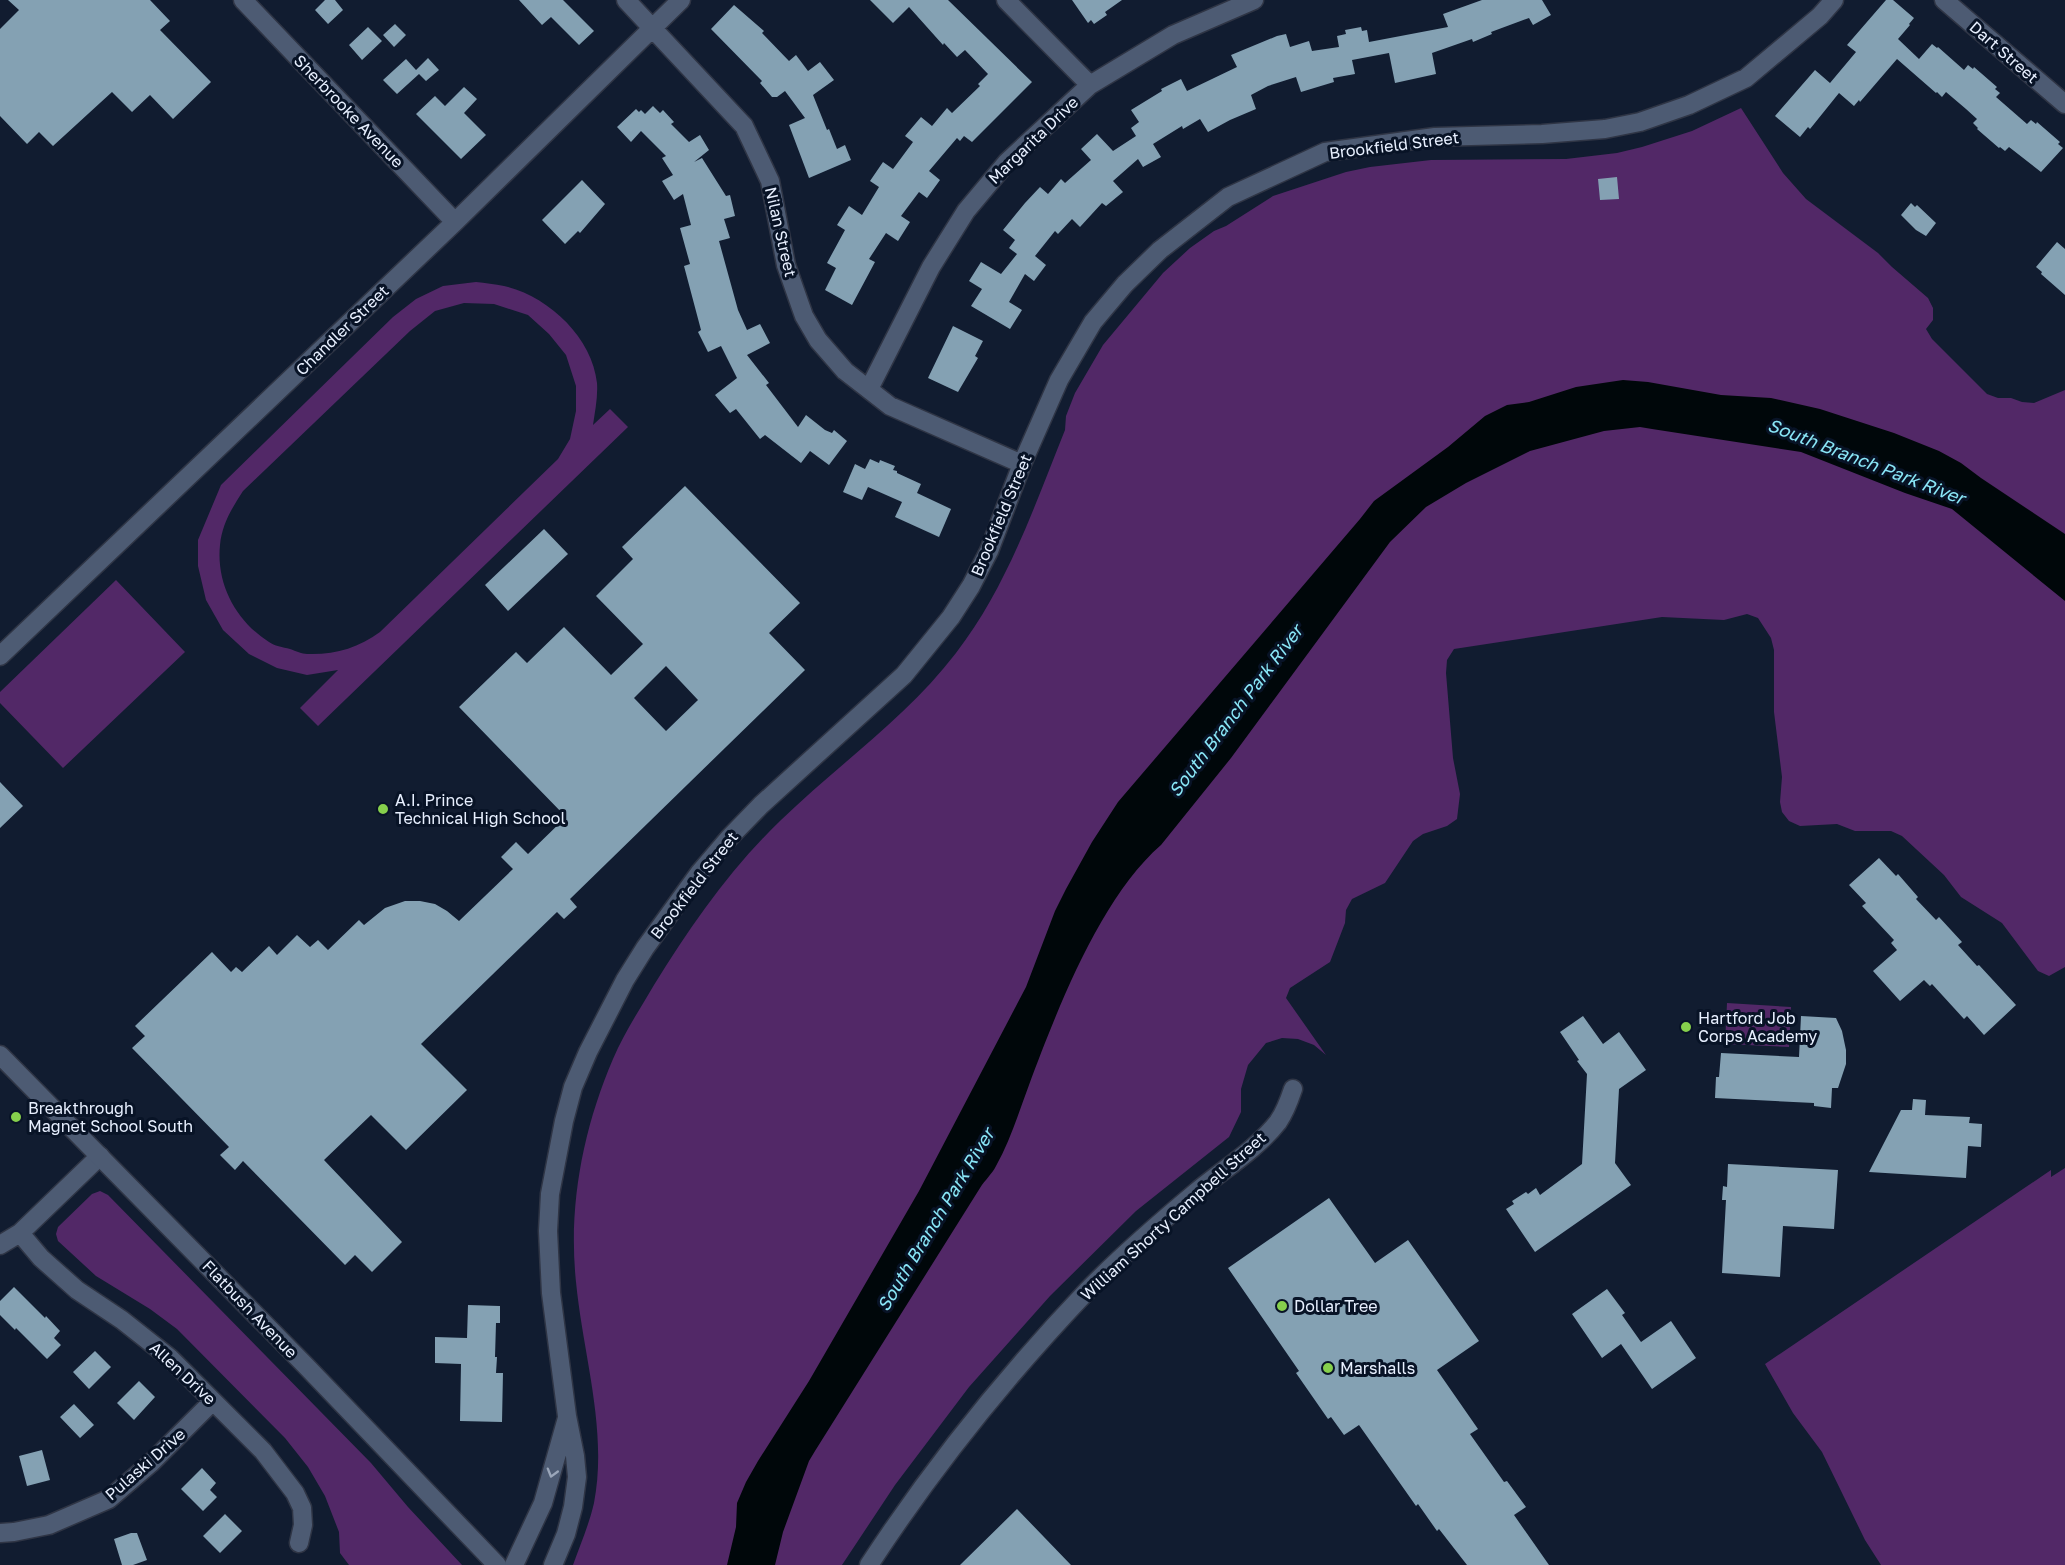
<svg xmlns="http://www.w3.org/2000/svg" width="2065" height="1565" font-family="'Golos Text',sans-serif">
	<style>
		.green { fill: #522867; fill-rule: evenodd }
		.water { fill: #00070a }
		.building { fill: #84a1b3; fill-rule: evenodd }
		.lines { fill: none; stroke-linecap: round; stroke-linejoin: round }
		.street-casing { stroke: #2f3545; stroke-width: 21 }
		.secondary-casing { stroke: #2f3545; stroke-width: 21 }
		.street { stroke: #4d5b73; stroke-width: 18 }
		.secondary { stroke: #4d5b73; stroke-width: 18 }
		.oneway { stroke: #9aa6b9 }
		.poi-dot { fill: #86cf4c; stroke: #081326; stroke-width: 2 }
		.labels { text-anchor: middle; stroke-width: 6; stroke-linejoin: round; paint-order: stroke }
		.street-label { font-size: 16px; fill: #e8f0ff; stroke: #081326 }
		.poi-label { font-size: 16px; fill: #e8f0ff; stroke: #081326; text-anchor: start }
		.water-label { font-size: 18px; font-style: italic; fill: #8ae7f8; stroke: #081326 }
	</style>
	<rect width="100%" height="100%" fill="#111c30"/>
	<path class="green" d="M 1741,108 L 1783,173 L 1806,199 L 1878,253 L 1892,267 L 1928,298 L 1933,308 L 1933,320 L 1926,329 L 1932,339 L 1987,394 L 1998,398 L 2011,398 L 2022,402 L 2034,403 L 2065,390 L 2065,967 L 2049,976 L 2038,971 L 2002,923 L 1961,897 L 1944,875 L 1902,836 L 1891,831 L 1855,831 L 1837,824 L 1800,826 L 1789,821 L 1782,812 L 1780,802 L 1782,777 L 1774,712 L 1774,650 L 1771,638 L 1758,618 L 1747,614 L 1724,620 L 1662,617 L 1454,649 L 1447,660 L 1446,673 L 1453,758 L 1460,794 L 1457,819 L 1447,826 L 1423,834 L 1413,841 L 1385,883 L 1352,899 L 1346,910 L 1345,923 L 1330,962 L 1290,988 L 1286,998 L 1326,1055 L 1314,1045 L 1298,1039 L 1282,1038 L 1266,1043 L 1248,1065 L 1241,1089 L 1241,1112 L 1229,1137 L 1136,1211 L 1050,1296 L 969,1387 L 895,1485 L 842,1565 L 573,1565 C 580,1545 589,1525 594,1503 C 608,1430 583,1355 576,1282 C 568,1206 583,1129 613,1059 C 624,1033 640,1009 654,985 C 691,925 731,868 781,820 C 839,764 907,717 956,653 C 1007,587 1034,507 1065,430 L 1066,416 L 1075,393 L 1103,345 L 1163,273 L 1190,248 L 1214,231 L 1226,226 L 1273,196 L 1346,172 L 1370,167 L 1431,160 L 1566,159 L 1617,153 L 1642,147 L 1692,131 Z
		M 476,282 C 485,283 495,284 504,286 C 548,296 592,337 597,383 C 598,397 595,411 593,425 L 610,409 L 628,427 L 318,726 L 300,708 L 338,670 L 307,675 L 277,668 L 249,654 L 223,630 L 206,600 L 198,566 L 198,540 L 221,485 L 393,317 L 416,299 L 443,286 ZM 464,303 L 494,304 L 528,315 L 549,334 L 566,355 L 576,386 L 576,411 L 570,439 L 558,459 L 380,632 C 358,648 335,655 307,654 C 302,654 296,651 290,649 C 283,647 274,646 269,642 C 236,621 216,584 220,545 C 222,524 232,508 243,491 L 410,331 L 435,311 Z
		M 116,580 L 185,652 L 63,768 L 0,703 L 0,692 Z
		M 1727,1003 L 1791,1007 L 1789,1047 L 1725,1044 Z
		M 2065,1168 L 2065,1565 L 1881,1565 L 1865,1540 L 1822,1452 L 1793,1413 L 1765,1364 L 2051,1170 L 2051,1177 Z
		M 100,1191 L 108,1195 L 371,1463 L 408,1507 L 462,1565 L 349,1565 L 340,1553 L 339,1532 L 325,1496 L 308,1467 L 285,1438 L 177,1329 L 150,1309 L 96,1276 L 58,1241 L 56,1234 L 58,1227 L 92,1194 Z"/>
	<path class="water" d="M 1623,380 L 1648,382 L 1721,395 L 1771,398 L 1820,409 L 1894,433 L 1939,451 L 1961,463 L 1981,478 L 2065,534 L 2065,601 L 1952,509 L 1905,493 L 1801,452 L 1652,429 L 1640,427 L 1604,431 L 1530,451 L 1466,483 L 1426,507 L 1390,542 L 1231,758 L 1161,845 C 1100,898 1057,1010 1029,1085 C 1019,1112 1010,1141 996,1166 C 992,1174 985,1180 980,1188 L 815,1451 L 809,1461 L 783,1532 L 775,1565 L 727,1565 L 736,1527 L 737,1503 L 746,1482 L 758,1461 L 809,1381 L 919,1191 L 1026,987 L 1055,911 L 1066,889 L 1092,842 L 1118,802 L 1360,519 L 1374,501 L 1448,447 L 1485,416 L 1507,405 L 1529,402 L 1576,387 Z"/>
	<path class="building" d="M 8,0 L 150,0 L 170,21 L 160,30 L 211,82 L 173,119 L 150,95 L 132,112 L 112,92 L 53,146 L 39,132 L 27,144 L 0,116 L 0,29 L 19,10 Z
		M 325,0 L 335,0 L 343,10 L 328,24 L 315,10 Z
		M 519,0 L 563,0 L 594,31 L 579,45 L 551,17 L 542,25 Z
		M 870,0 L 948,0 L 1032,82 L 972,142 L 964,136 L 960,141 L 957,138 L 929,171 L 940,180 L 927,198 L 919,192 L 901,216 L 910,222 L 898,241 L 886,233 L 869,259 L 875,262 L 852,305 L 825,290 L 836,268 L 827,263 L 845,230 L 837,225 L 849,206 L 862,215 L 879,187 L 870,181 L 883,162 L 893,169 L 913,142 L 905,136 L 921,117 L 932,126 L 947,108 L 952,113 L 980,86 L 978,84 L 988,74 L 965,50 L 957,57 L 944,43 L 943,45 L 909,7 L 893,23 Z
		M 1072,0 L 1122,0 L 1105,12 L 1107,15 L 1094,24 L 1091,20 L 1088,23 Z
		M 1482,0 L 1542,0 L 1551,15 L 1533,25 L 1529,18 L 1491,32 L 1492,34 L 1473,42 L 1472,39 L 1432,53 L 1436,74 L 1395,83 L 1389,53 L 1352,60 L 1355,74 L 1333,78 L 1334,82 L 1301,92 L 1296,77 L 1268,86 L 1251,95 L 1256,109 L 1230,120 L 1208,132 L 1200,119 L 1183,129 L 1182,126 L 1153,144 L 1161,157 L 1143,167 L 1138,159 L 1113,181 L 1123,192 L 1106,206 L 1102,203 L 1080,227 L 1072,219 L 1058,234 L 1055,231 L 1035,256 L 1046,265 L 1034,281 L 1025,274 L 1009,302 L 1022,310 L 1010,329 L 971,306 L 982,289 L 969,281 L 981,262 L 1001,274 L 1017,254 L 1009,248 L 1015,240 L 1003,230 L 1025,203 L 1040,187 L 1048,194 L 1061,179 L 1065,183 L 1091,160 L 1081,149 L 1097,134 L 1113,151 L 1136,136 L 1131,128 L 1139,122 L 1131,110 L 1162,91 L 1161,89 L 1181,79 L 1187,91 L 1237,67 L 1231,55 L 1277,36 L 1286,34 L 1290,47 L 1309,41 L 1312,51 L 1339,47 L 1337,36 L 1346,34 L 1345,30 L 1361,27 L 1362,31 L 1367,30 L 1369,42 L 1448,27 L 1443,14 Z
		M 1886,0 L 1893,0 L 1914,18 L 1909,24 L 1910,25 L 1898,39 L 1919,59 L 1932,44 L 1937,48 L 1938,47 L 1964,70 L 1968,65 L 1973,69 L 1974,67 L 1997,87 L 1995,89 L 2000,93 L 1996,97 L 2027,124 L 2031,120 L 2036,124 L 2037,122 L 2060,142 L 2058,144 L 2063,148 L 2041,172 L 2009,147 L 2005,151 L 2000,147 L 1999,148 L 1977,129 L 1978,128 L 1973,123 L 1977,119 L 1966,109 L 1946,92 L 1942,97 L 1937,92 L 1936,93 L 1897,59 L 1860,102 L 1859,100 L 1854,106 L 1839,93 L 1810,129 L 1808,127 L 1800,137 L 1775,116 L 1815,70 L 1830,83 L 1856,52 L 1847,45 Z
		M 734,5 L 764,31 L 762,33 L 789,61 L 796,55 L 808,71 L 820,62 L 834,80 L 813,95 L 827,130 L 829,129 L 837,149 L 845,145 L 851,160 L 809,178 L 789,125 L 805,118 L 785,91 L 777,97 L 772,97 L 760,83 L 762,81 L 711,29 Z
		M 395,24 L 406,35 L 394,47 L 383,35 Z
		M 368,27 L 382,41 L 362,60 L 349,45 Z
		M 428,58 L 439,70 L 426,81 L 419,74 L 397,94 L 383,80 L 406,59 L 416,70 Z
		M 464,87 L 477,99 L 464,113 L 486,135 L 461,159 L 416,114 L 435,96 L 445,106 Z
		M 653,106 L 660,113 L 663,110 L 674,122 L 671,124 L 689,142 L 700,135 L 709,150 L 694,162 L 702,158 L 726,196 L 730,195 L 735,216 L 724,219 L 730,238 L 719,241 L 738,310 L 747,330 L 760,324 L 770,343 L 747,355 L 769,383 L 766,385 L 798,427 L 806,415 L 825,430 L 832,433 L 834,430 L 847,441 L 829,465 L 810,451 L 801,463 L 765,435 L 760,439 L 736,409 L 730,413 L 715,395 L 737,378 L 721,346 L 708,352 L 698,332 L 701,330 L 684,266 L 690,264 L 680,228 L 691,225 L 683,194 L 674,200 L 662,181 L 673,175 L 662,158 L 666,156 L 641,131 L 631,142 L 617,127 L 636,109 L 639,112 L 641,110 L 645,114 Z
		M 1617,177 L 1619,199 L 1600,200 L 1598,179 Z
		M 582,180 L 605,204 L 580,233 L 578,231 L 565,244 L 542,220 Z
		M 1911,203 L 1915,207 L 1917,205 L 1936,223 L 1926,236 L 1916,230 L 1901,215 Z
		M 2057,242 L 2065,249 L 2065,295 L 2041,274 L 2042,272 L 2036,267 Z
		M 953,326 L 983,341 L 975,356 L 978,358 L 958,392 L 928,378 Z
		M 870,459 L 879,463 L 880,460 L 895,466 L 893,470 L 897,471 L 897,473 L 921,484 L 917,493 L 951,509 L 939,537 L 895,517 L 902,502 L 868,487 L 862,500 L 843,492 L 855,464 L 865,469 Z
		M 685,486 L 800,603 L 769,633 L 805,670 L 570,899 L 577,907 L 564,919 L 557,912 L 421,1044 L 467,1090 L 406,1150 L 371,1115 L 324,1160 L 402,1242 L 372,1272 L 355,1255 L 345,1265 L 243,1161 L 235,1170 L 220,1155 L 229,1147 L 132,1048 L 145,1036 L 135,1026 L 212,952 L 231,972 L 236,967 L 242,972 L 269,946 L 277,955 L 297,935 L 310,947 L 318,940 L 328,950 L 359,920 L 364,925 L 385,908 L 405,901 L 420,901 L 435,904 L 447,911 L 459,921 L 513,869 L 501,857 L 516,842 L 528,854 L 566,817 L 459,707 L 516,652 L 527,663 L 564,627 L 611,675 L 643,644 L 596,596 L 633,559 L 622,547 ZM 666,666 L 698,700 L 666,731 L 634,698 Z
		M 544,529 L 568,554 L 508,611 L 485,585 Z
		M 0,782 L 23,806 L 0,828 Z
		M 1879,858 L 1896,876 L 1898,874 L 1918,897 L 1916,899 L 1936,920 L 1939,917 L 1962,942 L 1958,945 L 1977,966 L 1979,965 L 2016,1005 L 1984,1035 L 1967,1016 L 1964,1019 L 1932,984 L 1930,986 L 1924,980 L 1900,1001 L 1873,971 L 1897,950 L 1891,943 L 1894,940 L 1862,906 L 1866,903 L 1849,885 Z
		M 1583,1016 L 1603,1044 L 1619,1032 L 1646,1070 L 1619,1089 L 1615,1163 L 1631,1185 L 1535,1252 L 1506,1209 L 1514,1204 L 1512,1201 L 1526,1192 L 1528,1194 L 1536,1188 L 1540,1195 L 1582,1164 L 1587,1074 L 1577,1061 L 1579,1060 L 1560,1032 Z
		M 1801,1016 L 1836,1018 L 1842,1031 L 1846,1050 L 1846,1064 L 1838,1088 L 1832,1088 L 1831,1108 L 1814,1106 L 1814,1103 L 1715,1098 L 1716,1077 L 1719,1077 L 1721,1053 L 1799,1057 Z
		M 1913,1099 L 1926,1100 L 1925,1115 L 1970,1117 L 1969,1123 L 1982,1124 L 1981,1147 L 1968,1146 L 1966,1178 L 1869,1172 L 1901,1110 L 1912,1110 Z
		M 1728,1164 L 1838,1170 L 1834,1229 L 1783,1226 L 1780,1277 L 1722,1273 L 1726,1200 L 1722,1200 L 1723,1186 L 1727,1187 Z
		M 1329,1198 L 1375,1263 L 1408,1240 L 1479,1341 L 1437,1370 L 1478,1429 L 1470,1434 L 1504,1482 L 1507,1481 L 1526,1507 L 1514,1515 L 1549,1565 L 1467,1565 L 1439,1529 L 1437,1531 L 1418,1504 L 1416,1506 L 1359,1425 L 1344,1435 L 1331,1417 L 1328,1419 L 1296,1373 L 1299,1371 L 1228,1268 Z
		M 14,1287 L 45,1318 L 46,1316 L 60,1331 L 54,1338 L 61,1345 L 47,1359 L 16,1328 L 15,1330 L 0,1315 L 0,1301 Z
		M 1607,1289 L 1625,1313 L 1622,1315 L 1641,1342 L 1671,1321 L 1696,1358 L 1652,1389 L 1621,1344 L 1602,1358 L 1572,1314 Z
		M 468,1305 L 500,1306 L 500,1323 L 496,1323 L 495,1357 L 497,1357 L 496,1373 L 503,1373 L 502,1422 L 460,1421 L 461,1364 L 435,1363 L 435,1337 L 467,1338 Z
		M 95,1351 L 111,1367 L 89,1389 L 73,1372 Z
		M 139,1381 L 155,1397 L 134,1420 L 117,1403 Z
		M 74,1404 L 94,1425 L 80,1438 L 60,1417 Z
		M 42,1450 L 50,1480 L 27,1486 L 19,1456 Z
		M 202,1468 L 216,1483 L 210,1490 L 217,1497 L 203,1511 L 181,1489 Z
		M 1017,1509 L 1071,1565 L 960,1565 Z
		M 225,1514 L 242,1531 L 220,1553 L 203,1536 Z
		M 131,1533 L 137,1533 L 147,1560 L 133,1565 L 122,1565 L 114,1539 Z"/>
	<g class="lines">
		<defs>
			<path id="street" d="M 243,0 L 455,222
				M 626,0 L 744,126 L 770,181 L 786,265 L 804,316 L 818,340 L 845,371 L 890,406 L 1022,464
				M 1006,0 L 1090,85
				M 1944,0 L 2065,104
				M 869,389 L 931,267 L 966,211 L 1007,162 L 1090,85 L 1173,35 L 1254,0
				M 0,656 L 455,222 L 681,0
				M 20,1233 L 41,1258 L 77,1290 L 122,1320 L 170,1358 L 263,1451 L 295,1493 L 302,1508 L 303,1525 L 299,1543
				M 0,1245 L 20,1233 L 100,1156
				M 0,1533 L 14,1532 L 49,1525 L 109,1499 L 151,1463 L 213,1401
				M 514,1565 L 543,1503 L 567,1418
				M 553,1565 L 566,1534 L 573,1507 L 577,1477 L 575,1456 L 567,1416 L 551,1293 L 548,1231 L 550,1194 L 564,1121 L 573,1087 L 588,1052 L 625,980 L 645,948 L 700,872 L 729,838 L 761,805 L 904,675 L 951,617 L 971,586 L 989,551 L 1022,464 L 1059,380 L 1093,322 L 1125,284 L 1160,250 L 1228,197 L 1325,152 L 1435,137 L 1542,134 L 1605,129 L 1640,122 L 1689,105 L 1746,78 L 1820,16 L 1834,0
				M 869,1565 C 933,1467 1006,1376 1087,1291 C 1121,1256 1158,1224 1195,1193 C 1221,1171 1257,1149 1278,1122 C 1285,1112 1289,1101 1293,1089"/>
			<path id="secondary" d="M 0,1055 L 306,1366 L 497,1565"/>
		</defs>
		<use href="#street" class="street-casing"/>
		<use href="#secondary" class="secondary-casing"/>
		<use href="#street" class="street"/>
		<use href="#secondary" class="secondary"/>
	</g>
	<defs><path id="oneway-chevron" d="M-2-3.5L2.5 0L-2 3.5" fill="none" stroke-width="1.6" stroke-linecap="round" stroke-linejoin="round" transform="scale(1.5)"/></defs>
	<use class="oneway" href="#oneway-chevron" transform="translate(552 1473) rotate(106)"/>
	<g class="poi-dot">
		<circle cx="383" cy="809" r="6"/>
		<circle cx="1686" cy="1027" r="6"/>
		<circle cx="16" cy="1117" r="6"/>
		<circle cx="1282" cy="1306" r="6"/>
		<circle cx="1328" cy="1368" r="6"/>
	</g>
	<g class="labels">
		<g class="street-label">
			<text transform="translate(2004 52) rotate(41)" y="6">Dart Street</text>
			<text transform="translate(349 111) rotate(46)" y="6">Sherbrooke Avenue</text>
			<text transform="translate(1033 140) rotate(-44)" y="6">Margarita Drive</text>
			<text transform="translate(1394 145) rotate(-7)" y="6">Brookfield Street</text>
			<text transform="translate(781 232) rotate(77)" y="6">Nilan Street</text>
			<text transform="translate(342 330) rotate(-44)" y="6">Chandler Street</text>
			<text transform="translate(1001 515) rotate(-67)" y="6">Brookfield Street</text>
			<text transform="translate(694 885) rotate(-52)" y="6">Brookfield Street</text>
			<text transform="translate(1173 1216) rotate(-42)" y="6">William Shorty Campbell Street</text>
			<text transform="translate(250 1309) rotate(46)" y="6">Flatbush Avenue</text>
			<text transform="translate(183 1373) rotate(43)" y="6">Allen Drive</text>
			<text transform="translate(145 1464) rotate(-41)" y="6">Pulaski Drive</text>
		</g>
		<g class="poi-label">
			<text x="395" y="806">A.I. Prince<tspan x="395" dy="18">Technical High School</tspan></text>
			<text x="1698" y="1024">Hartford Job<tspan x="1698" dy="18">Corps Academy</tspan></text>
			<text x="28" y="1114">Breakthrough<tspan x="28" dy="18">Magnet School South</tspan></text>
			<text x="1294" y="1312">Dollar Tree</text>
			<text x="1340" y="1374">Marshalls</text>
		</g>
		<g class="water-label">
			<text transform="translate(1866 462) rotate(21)" y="6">South Branch Park River</text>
			<text transform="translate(1236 711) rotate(-53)" y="6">South Branch Park River</text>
			<text transform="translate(936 1220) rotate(-59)" y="6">South Branch Park River</text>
		</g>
	</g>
</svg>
